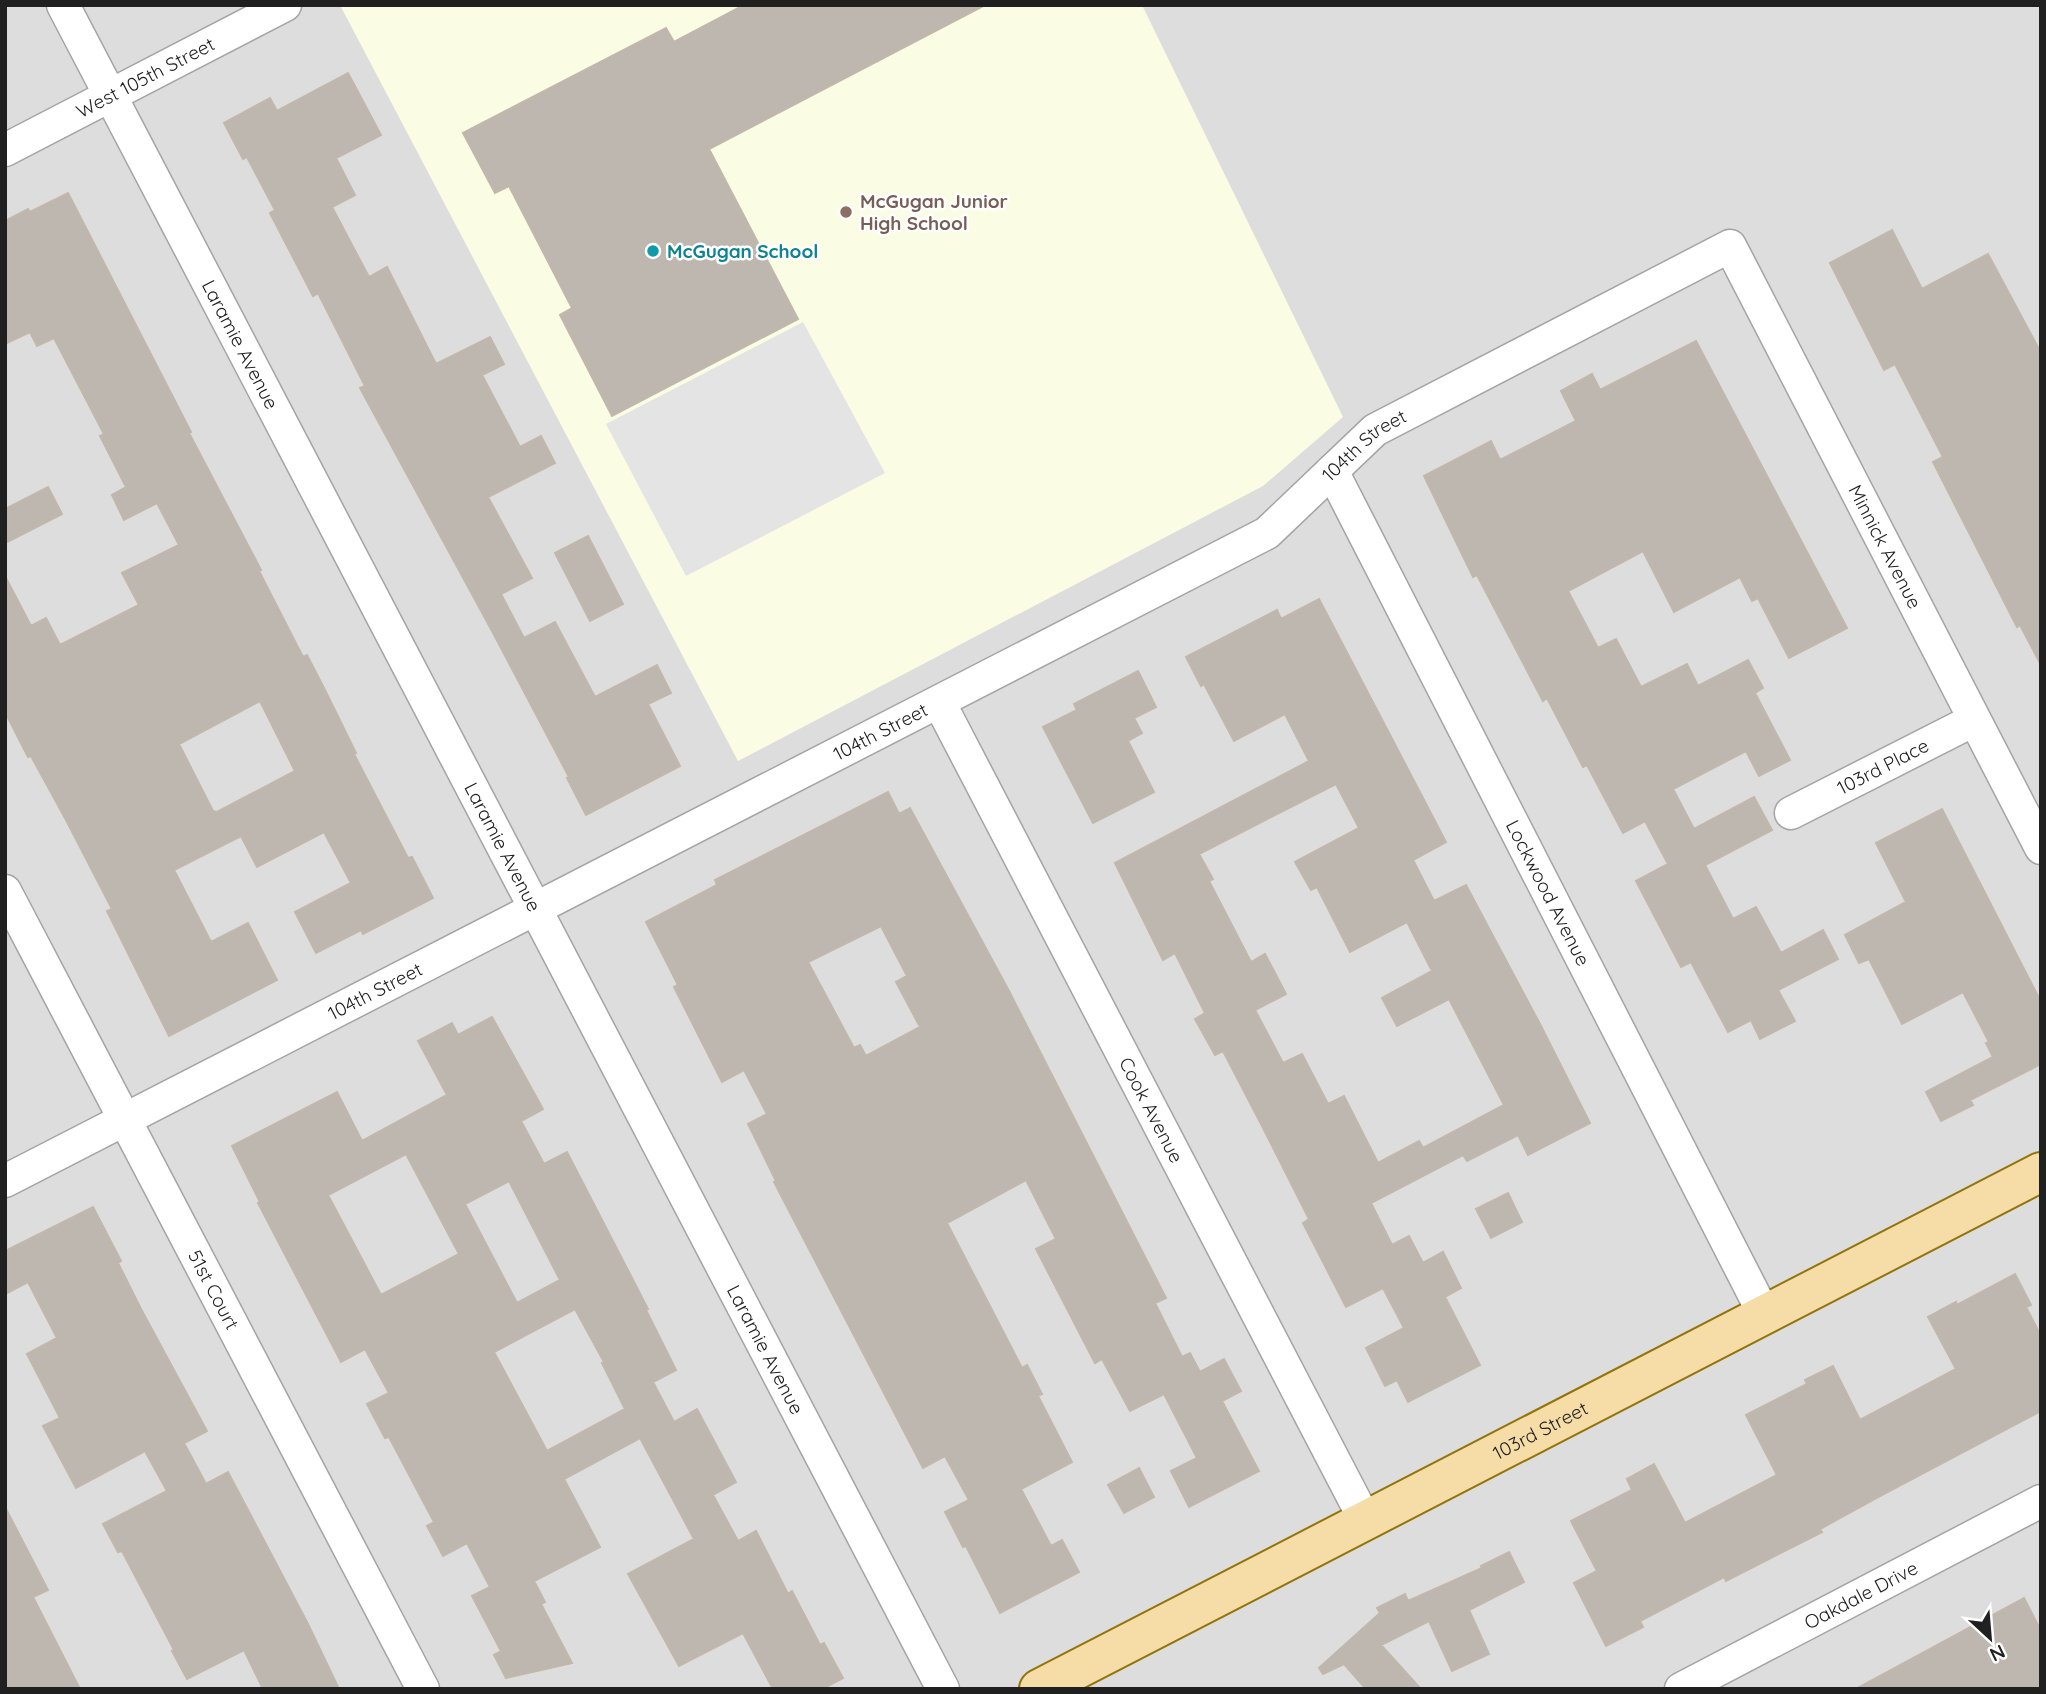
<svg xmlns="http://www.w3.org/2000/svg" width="2046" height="1694" font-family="Quicksand,sans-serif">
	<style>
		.residential { fill: #dedddd }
		.education { fill: #fafde3 }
		.parking { fill: #e4e4e4 }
		.building { fill: #bdb7b0; stroke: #c1b7aa; stroke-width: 2; fill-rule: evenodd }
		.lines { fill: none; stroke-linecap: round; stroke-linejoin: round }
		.minor-casing { stroke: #a4a4a4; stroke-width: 35 }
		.major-casing { stroke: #92740a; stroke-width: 42 }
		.minor { stroke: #fff; stroke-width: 32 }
		.major { stroke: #f6dca6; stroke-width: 38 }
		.education-dot { fill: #8d6e63; stroke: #fff; stroke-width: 2.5 }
		.culture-dot { fill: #0f9aa8; stroke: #fff; stroke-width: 2.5 }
		.labels { text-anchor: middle; stroke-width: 5; stroke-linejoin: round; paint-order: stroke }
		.street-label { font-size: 19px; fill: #202020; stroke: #fff }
		.education-label { font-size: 19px; font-weight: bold; fill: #785e54; stroke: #fff; text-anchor: start }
		.culture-label { font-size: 19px; font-weight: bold; fill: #0d838f; stroke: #fff; text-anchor: start }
	</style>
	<rect width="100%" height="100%" fill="#f0eee7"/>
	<path class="residential" d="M 5,5 L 2041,5 L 2041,1689 L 5,1689 Z"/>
	<path class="education" d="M 345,5 L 1142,5 L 1343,417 L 1263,486 L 738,761 L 341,7 Z"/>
	<path class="parking" d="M 803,322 L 885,473 L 686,576 L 606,424 Z"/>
	<path class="building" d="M 744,5 L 985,5 L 709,149 L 798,319 L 612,416 L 560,315 L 572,308 L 509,186 L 495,193 L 463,133 L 666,28 L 674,42 Z
		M 348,73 L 381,135 L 336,158 L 355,195 L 332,207 L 369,277 L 387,267 L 436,364 L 490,337 L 504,364 L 482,375 L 520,447 L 541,436 L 555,463 L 488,497 L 532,578 L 501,594 L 524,638 L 555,622 L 595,697 L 657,665 L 671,693 L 648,704 L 680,766 L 586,815 L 567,778 L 569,777 L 492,631 L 360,388 L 365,386 L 318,293 L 313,296 L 270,213 L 275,210 L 247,157 L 243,159 L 224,123 L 270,98 L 277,111 Z
		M 68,193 L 191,432 L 189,433 L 261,570 L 259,571 L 303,657 L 307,655 L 325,690 L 356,753 L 354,754 L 408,858 L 412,857 L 433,898 L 363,934 L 361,930 L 316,953 L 295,912 L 351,883 L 324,832 L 257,867 L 241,836 L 174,870 L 211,942 L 248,923 L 277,980 L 169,1036 L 107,911 L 112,909 L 66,820 L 31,756 L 28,757 L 5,712 L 5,576 L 31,626 L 46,618 L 60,645 L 139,605 L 122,573 L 179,545 L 157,503 L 124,520 L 112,495 L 126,487 L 100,436 L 104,434 L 54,338 L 37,346 L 30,332 L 5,344 L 5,221 L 28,209 L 30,212 ZM 260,701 L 295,771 L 217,812 L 213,811 L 179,744 Z
		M 1892,230 L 1922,289 L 1988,254 L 2041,353 L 2041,665 L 2020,625 L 2017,627 L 1933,462 L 1943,457 L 1895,364 L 1884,370 L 1830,263 Z
		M 1696,341 L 1847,628 L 1789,658 L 1758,598 L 1752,601 L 1740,577 L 1674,612 L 1643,551 L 1568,591 L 1598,648 L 1616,639 L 1641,687 L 1687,664 L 1698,686 L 1748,660 L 1763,688 L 1755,693 L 1790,760 L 1759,776 L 1746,751 L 1673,789 L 1694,829 L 1754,797 L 1772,830 L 1705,865 L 1733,919 L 1756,907 L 1781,953 L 1823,930 L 1838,959 L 1778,990 L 1795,1021 L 1760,1039 L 1751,1020 L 1728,1032 L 1691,962 L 1681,967 L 1636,881 L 1668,864 L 1645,821 L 1623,833 L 1587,765 L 1583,767 L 1547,698 L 1543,701 L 1477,575 L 1473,577 L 1424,476 L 1491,441 L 1500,460 L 1576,421 L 1561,391 L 1592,374 L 1600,390 Z
		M 48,487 L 62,514 L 5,543 L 5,509 Z
		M 588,536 L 623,604 L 590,621 L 555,553 Z
		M 1319,599 L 1446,842 L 1413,860 L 1434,901 L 1466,885 L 1541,1026 L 1590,1123 L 1528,1155 L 1518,1135 L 1467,1161 L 1463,1155 L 1371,1203 L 1392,1245 L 1409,1236 L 1423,1263 L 1443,1252 L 1461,1288 L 1445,1297 L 1480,1365 L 1408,1402 L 1397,1380 L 1385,1386 L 1366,1348 L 1404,1328 L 1383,1288 L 1346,1307 L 1303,1223 L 1309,1219 L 1261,1124 L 1223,1051 L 1215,1055 L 1195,1019 L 1205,1013 L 1175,953 L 1163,960 L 1115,863 L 1309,761 L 1285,714 L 1234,741 L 1204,684 L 1201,686 L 1186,657 L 1277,610 L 1281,619 ZM 1336,784 L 1359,828 L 1295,862 L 1311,890 L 1317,887 L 1350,952 L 1407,922 L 1432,971 L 1382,998 L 1397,1026 L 1449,999 L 1504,1105 L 1423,1148 L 1419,1141 L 1378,1163 L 1344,1096 L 1328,1104 L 1302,1054 L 1283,1063 L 1255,1010 L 1286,994 L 1265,954 L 1251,962 L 1209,881 L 1213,879 L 1199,854 Z
		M 1138,671 L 1156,707 L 1134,718 L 1142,733 L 1128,741 L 1154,792 L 1093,823 L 1043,727 L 1077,710 L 1074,704 Z
		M 888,792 L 899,814 L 910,808 L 1009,991 L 1166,1298 L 1155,1303 L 1182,1357 L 1190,1353 L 1200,1372 L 1224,1359 L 1241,1391 L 1222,1401 L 1259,1471 L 1189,1507 L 1171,1471 L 1197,1458 L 1164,1394 L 1130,1411 L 1102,1359 L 1095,1363 L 1036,1249 L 1056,1239 L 1026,1180 L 947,1223 L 1022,1368 L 1027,1365 L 1042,1394 L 1038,1396 L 1072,1462 L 1021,1489 L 1051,1546 L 1062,1540 L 1079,1572 L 1000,1613 L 966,1546 L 963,1547 L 945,1512 L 969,1500 L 945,1456 L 923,1468 L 774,1182 L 776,1181 L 748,1124 L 767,1114 L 744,1070 L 722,1082 L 674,987 L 678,985 L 646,922 L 717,885 L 715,880 ZM 881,926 L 907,976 L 896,982 L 920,1027 L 866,1056 L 860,1045 L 854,1048 L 808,962 Z
		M 1942,809 L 2041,1002 L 2041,1064 L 1970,1100 L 1973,1105 L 1941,1121 L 1926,1092 L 1993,1057 L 1986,1043 L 1989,1042 L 1963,992 L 1902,1024 L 1869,959 L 1859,963 L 1845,935 L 1906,902 L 1876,843 Z
		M 492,1017 L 543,1109 L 521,1121 L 544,1164 L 567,1152 L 648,1309 L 646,1310 L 676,1370 L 653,1382 L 674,1422 L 697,1409 L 736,1482 L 713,1495 L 738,1541 L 756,1531 L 788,1594 L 792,1591 L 820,1645 L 824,1643 L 843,1678 L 822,1689 L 773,1689 L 743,1633 L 679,1666 L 628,1574 L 694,1539 L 640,1438 L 564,1479 L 600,1547 L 534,1581 L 545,1602 L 541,1604 L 572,1663 L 506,1678 L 494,1655 L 501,1651 L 472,1596 L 490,1587 L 467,1543 L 443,1556 L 427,1526 L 434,1522 L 389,1437 L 385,1438 L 367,1404 L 389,1393 L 365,1349 L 341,1362 L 258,1203 L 260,1202 L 232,1146 L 337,1092 L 362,1141 L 447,1095 L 418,1041 L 452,1023 L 458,1035 ZM 406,1154 L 459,1254 L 381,1295 L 328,1195 ZM 509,1181 L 560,1280 L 517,1303 L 465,1204 ZM 575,1309 L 604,1362 L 602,1363 L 625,1409 L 547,1451 L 494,1352 Z
		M 1508,1193 L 1522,1222 L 1491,1238 L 1476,1209 Z
		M 93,1207 L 121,1261 L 118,1263 L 141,1309 L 207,1431 L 184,1443 L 206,1484 L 228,1472 L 308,1624 L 339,1689 L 263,1689 L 244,1650 L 187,1679 L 172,1651 L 174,1650 L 122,1551 L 118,1552 L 103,1524 L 167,1491 L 145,1451 L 76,1488 L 43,1426 L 60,1418 L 27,1354 L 57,1338 L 28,1282 L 5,1294 L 5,1251 Z
		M 2015,1274 L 2031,1305 L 2026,1307 L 2041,1336 L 2041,1411 L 1880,1496 L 1820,1529 L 1822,1532 L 1726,1581 L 1724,1577 L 1640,1621 L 1643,1627 L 1606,1646 L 1574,1583 L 1597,1571 L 1571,1521 L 1632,1490 L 1627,1479 L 1654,1464 L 1685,1523 L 1777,1475 L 1746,1415 L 1807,1384 L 1805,1380 L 1833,1366 L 1860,1420 L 1956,1369 L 1928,1317 L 1956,1302 L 1957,1305 Z
		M 1139,1468 L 1154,1497 L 1124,1513 L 1108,1485 Z
		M 5,1507 L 48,1590 L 33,1597 L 80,1689 L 5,1689 Z
		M 1509,1552 L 1524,1582 L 1469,1610 L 1489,1654 L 1452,1671 L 1429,1621 L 1381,1645 L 1421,1689 L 1366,1689 L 1344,1664 L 1323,1674 L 1319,1668 L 1380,1613 L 1377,1608 L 1405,1594 L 1408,1601 L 1482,1568 L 1481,1566 Z
		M 2024,1598 L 2041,1631 L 2041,1689 L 1856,1689 Z"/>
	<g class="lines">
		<defs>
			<g id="minor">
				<path id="s1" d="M 63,5 L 943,1689"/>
				<path id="s2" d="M 5,150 L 285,5"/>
				<path id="s3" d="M 1332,471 L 1764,1314"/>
				<path id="s4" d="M 939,702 L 1365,1520"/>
				<path id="s5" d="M 1791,813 L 1974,720"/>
				<path id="s6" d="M 5,891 L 423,1689"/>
				<path id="s7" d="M 5,1181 L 1267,533 L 1375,430 L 1730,246 L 2041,848"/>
				<path id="s8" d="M 1681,1689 L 2041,1501"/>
			</g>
			<g id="major">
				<path id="s9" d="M 1039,1689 L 2041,1172"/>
			</g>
		</defs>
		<use href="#minor" class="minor-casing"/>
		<use href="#major" class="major-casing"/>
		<use href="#minor" class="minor"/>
		<use href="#major" class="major"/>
	</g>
	<circle class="education-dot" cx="846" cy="212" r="7"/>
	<circle class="culture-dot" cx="653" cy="251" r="7"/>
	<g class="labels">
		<g class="street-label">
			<text dy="7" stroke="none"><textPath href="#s2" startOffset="158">West 105th Street</textPath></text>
			<text dy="7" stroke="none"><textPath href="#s1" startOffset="383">Laramie Avenue</textPath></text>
			<text dy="7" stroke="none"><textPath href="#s7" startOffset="1550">104th Street</textPath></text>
			<text dy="7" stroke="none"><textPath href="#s7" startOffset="2306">Minnick Avenue</textPath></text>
			<text dy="7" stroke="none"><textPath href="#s7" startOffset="984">104th Street</textPath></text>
			<text dy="7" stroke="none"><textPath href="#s5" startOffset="103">103rd Place</textPath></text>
			<text dy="7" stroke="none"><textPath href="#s1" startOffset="950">Laramie Avenue</textPath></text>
			<text dy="7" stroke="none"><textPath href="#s3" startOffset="474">Lockwood Avenue</textPath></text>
			<text dy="7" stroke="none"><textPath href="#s7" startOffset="416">104th Street</textPath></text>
			<text dy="7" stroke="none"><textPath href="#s4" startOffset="460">Cook Avenue</textPath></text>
			<text dy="7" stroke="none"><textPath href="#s6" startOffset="450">51st Court</textPath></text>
			<text dy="7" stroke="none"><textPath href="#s1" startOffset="1517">Laramie Avenue</textPath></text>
			<text dy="7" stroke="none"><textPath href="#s9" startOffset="564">103rd Street</textPath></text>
			<text dy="7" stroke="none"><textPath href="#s8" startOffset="203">Oakdale Drive</textPath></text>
		</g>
		<g class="education-label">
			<text x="860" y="208">McGugan Junior<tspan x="860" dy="22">High School</tspan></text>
		</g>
		<g class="culture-label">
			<text x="667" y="258">McGugan School</text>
		</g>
	</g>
	<rect width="2046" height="1694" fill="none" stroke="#202020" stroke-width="14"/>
	<g transform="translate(1990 1638) rotate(154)" stroke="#ffffff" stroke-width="5" paint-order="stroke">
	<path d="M0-5L12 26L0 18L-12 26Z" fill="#202020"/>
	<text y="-10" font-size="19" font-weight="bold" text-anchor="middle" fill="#202020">N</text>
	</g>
</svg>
